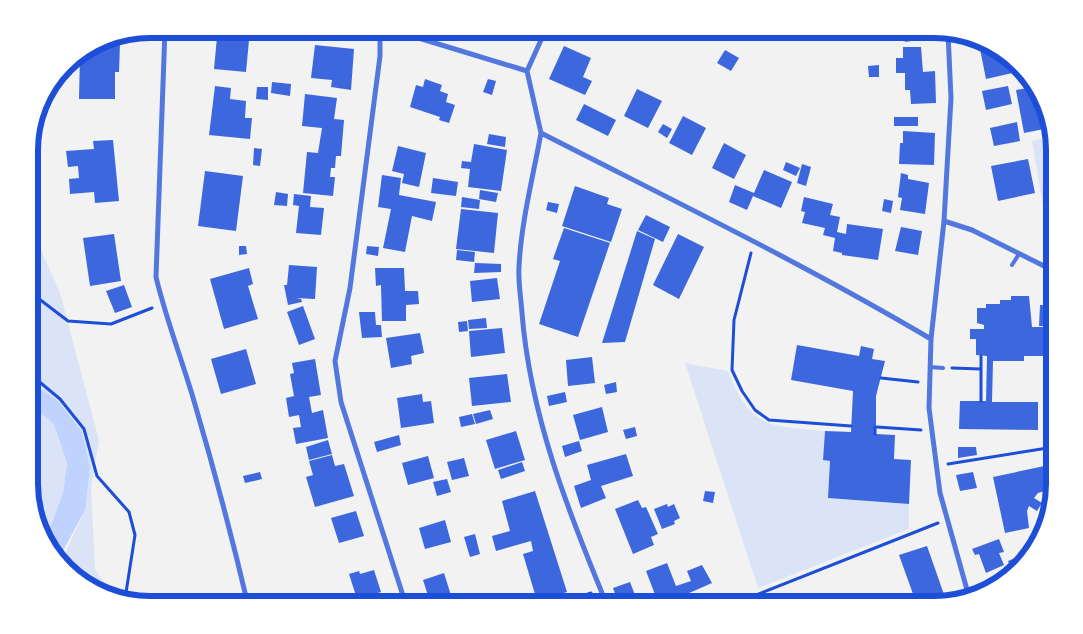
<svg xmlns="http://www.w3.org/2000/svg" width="1083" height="634" font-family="'DejaVu Sans',sans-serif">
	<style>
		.green { fill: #dbe4f7 }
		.water { fill: #bfd3fe }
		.building { fill: #3d67dc }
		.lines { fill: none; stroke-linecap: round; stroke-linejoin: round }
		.path { stroke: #1d4ed8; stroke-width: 3 }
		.service { stroke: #5277de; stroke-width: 4 }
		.minor { stroke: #5277de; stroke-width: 5 }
		.rim { fill: none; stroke: #1d4ed8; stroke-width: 6 }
	</style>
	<rect width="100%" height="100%" fill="#f2f2f2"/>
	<path class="green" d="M 1053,137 L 1054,206 L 1043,207 L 1032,141 Z
		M 30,225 L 60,293 L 99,440 L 91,488 L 95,569 L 112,595 L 89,589 L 61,562 L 85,510 L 58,401 L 30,381 Z
		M 685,363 L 728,371 C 752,430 767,425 825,431 L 823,460 L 830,461 L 828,498 L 909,504 L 909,529 L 758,588 Z
		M 30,404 L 54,424 L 67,463 L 63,493 L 45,541 L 30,500 Z"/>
	<path class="water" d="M 30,381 L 58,401 L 82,432 L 90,467 L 85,510 L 58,560 L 49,551 L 45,541 L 63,493 L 67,463 L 54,424 L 30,404 Z"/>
	<path class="building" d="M 331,29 L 355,29 L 353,39 L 330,36 Z
		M 896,29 L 930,29 L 931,38 L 905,42 L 903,31 Z
		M 217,37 L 249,40 L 246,72 L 214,69 Z
		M 95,43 L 120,43 L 119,72 L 115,72 L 115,99 L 79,99 L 80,54 L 92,55 L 93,45 Z
		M 986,43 L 994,45 L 1021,71 L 986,79 L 979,44 Z
		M 315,45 L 354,49 L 351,90 L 331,87 L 332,80 L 311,78 Z
		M 564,46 L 591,58 L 583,77 L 592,81 L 585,95 L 549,79 Z
		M 903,47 L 921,47 L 923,72 L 935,71 L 936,103 L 911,104 L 910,90 L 905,90 L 905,73 L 896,73 L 896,58 L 903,58 Z
		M 725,50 L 739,58 L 731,71 L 717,63 Z
		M 879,65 L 879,77 L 869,77 L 868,66 Z
		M 425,79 L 442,85 L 440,91 L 448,94 L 446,102 L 455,105 L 449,123 L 439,120 L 440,117 L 410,107 L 416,85 L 423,87 Z
		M 488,79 L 496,81 L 492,95 L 483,92 Z
		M 272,82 L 291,84 L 290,96 L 271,93 Z
		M 215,86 L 231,88 L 230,99 L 246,101 L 245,118 L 252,118 L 250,139 L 209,135 Z
		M 1008,86 L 1012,104 L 986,110 L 982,91 Z
		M 257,87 L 268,87 L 268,100 L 256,99 Z
		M 1033,87 L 1034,95 L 1038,94 L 1049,128 L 1024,133 L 1016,90 Z
		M 637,89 L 662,101 L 648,128 L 624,116 Z
		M 305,94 L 337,98 L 334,119 L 344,120 L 341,156 L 336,156 L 335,168 L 331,168 L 330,177 L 335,177 L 333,196 L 303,193 L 307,152 L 318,153 L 322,128 L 302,126 Z
		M 584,104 L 616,120 L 608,136 L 576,120 Z
		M 683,116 L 706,128 L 692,155 L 669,143 Z
		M 894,117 L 918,117 L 918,126 L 894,126 Z
		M 1017,122 L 1020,141 L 994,146 L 990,128 Z
		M 663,124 L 672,129 L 667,138 L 658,132 Z
		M 903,131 L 935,133 L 934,165 L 899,164 L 900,143 L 903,143 Z
		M 489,134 L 506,137 L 505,147 L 487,144 Z
		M 113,140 L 119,201 L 95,203 L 94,192 L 70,194 L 69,179 L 79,178 L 78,166 L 68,167 L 66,151 L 94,149 L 93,141 Z
		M 724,143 L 746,155 L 734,179 L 712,168 Z
		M 474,144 L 507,150 L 501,191 L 468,187 L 470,169 L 461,168 L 462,161 L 471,162 Z
		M 398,146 L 426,153 L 419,187 L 402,183 L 404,174 L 392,171 Z
		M 254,148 L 262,149 L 260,166 L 253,165 Z
		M 1028,159 L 1035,193 L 998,201 L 991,166 Z
		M 786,162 L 800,168 L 796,176 L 783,170 Z
		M 802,164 L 811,167 L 806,186 L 797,183 Z
		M 764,170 L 792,182 L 781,208 L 753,196 L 747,210 L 729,202 L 735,185 L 754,193 Z
		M 205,171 L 243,176 L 236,231 L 198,226 Z
		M 901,173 L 908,175 L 908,179 L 929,183 L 925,214 L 900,210 L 902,198 L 898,197 Z
		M 382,175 L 401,178 L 399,195 L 436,202 L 432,221 L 412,216 L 405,252 L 383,248 L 391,209 L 378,207 Z
		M 433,178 L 458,182 L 456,196 L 431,193 Z
		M 575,186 L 609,198 L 607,204 L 622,209 L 611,242 L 562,226 Z
		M 480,190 L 498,193 L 496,202 L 479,199 Z
		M 276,192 L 288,194 L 287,206 L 274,205 Z
		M 294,194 L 311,196 L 310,207 L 324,208 L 321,235 L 296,233 L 299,206 L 293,205 Z
		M 462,197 L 480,200 L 479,209 L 461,207 Z
		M 804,197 L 833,204 L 830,215 L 840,217 L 837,232 L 846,234 L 847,224 L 883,229 L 878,260 L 842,255 L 842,253 L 833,251 L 835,238 L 823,235 L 825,228 L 802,223 L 805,212 L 801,211 Z
		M 884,199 L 893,201 L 891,213 L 882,211 Z
		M 548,202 L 559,204 L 557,213 L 546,210 Z
		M 461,209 L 498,213 L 494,253 L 456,249 Z
		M 646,215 L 670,227 L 663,242 L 638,230 Z
		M 901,227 L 922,231 L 918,255 L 895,251 Z
		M 564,228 L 610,243 L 578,337 L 539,324 L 560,261 L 553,259 Z
		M 637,231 L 655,239 L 625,342 L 602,343 Z
		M 114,234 L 121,281 L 90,286 L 83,238 Z
		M 678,234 L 704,247 L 679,299 L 653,285 Z
		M 239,246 L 246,246 L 247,254 L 239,255 Z
		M 367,246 L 379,247 L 378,256 L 366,254 Z
		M 457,250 L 475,252 L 474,262 L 456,260 Z
		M 475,263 L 501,264 L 501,272 L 474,273 Z
		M 289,265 L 317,267 L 315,299 L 296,298 L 301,299 L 302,302 L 288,305 L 284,285 L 287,285 Z
		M 249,268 L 253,284 L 248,286 L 258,319 L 224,329 L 210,279 Z
		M 375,268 L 404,268 L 405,291 L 418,291 L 419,304 L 406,305 L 406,321 L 382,321 L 381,285 L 376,286 Z
		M 497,278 L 500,299 L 472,302 L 470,281 Z
		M 124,285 L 132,307 L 115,313 L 106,291 Z
		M 1011,296 L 1029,296 L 1032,327 L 1047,327 L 1047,356 L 1024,356 L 1024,361 L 993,361 L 992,402 L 1038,402 L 1038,430 L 959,429 L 960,401 L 986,401 L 987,356 L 976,355 L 976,339 L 970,339 L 970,329 L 984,329 L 984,325 L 977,323 L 977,308 L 986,308 L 986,304 L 1000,304 L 1000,300 L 1011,300 Z
		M 1040,305 L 1054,305 L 1054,326 L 1039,326 Z
		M 303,306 L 315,339 L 299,345 L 287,312 Z
		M 359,312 L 375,312 L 376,325 L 381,325 L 382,337 L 362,338 Z
		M 486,318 L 487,328 L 469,329 L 468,320 Z
		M 467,321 L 468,331 L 459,332 L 458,322 Z
		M 502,328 L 505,353 L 471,357 L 469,331 Z
		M 420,333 L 424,353 L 411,356 L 412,364 L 391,368 L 386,338 Z
		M 797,345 L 859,356 L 861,346 L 874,349 L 872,359 L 885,361 L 876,396 L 876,434 L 895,435 L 894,459 L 911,460 L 909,504 L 828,498 L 830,461 L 823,460 L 825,431 L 851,432 L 853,391 L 791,380 Z
		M 246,349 L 256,384 L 221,394 L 211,359 Z
		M 592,357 L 595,383 L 568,386 L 566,360 Z
		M 315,359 L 321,395 L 309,397 L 312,413 L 323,410 L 328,438 L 296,444 L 293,428 L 301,427 L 299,415 L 289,417 L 286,398 L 294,396 L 290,374 L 294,373 L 292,363 Z
		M 507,374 L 511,402 L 472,406 L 469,378 Z
		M 616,382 L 617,392 L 606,394 L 604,385 Z
		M 565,392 L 567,402 L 549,406 L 547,396 Z
		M 422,394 L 423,402 L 431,401 L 434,423 L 401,428 L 397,398 Z
		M 602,407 L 608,432 L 580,440 L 573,415 Z
		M 490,410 L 493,419 L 476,424 L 473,414 Z
		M 472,414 L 475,424 L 461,427 L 459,417 Z
		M 635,427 L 637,436 L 626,439 L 623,430 Z
		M 516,431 L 525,460 L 495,469 L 486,440 Z
		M 399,435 L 401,445 L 377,452 L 374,442 Z
		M 328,440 L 332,454 L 309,460 L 306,447 Z
		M 579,441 L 582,451 L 565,457 L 562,446 Z
		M 958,447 L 976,447 L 977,455 L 958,458 Z
		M 626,454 L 633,476 L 601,486 L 606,498 L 581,508 L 574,486 L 591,480 L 587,465 Z
		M 332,455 L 335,466 L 344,464 L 354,496 L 315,507 L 306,477 L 313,475 L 309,461 Z
		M 428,456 L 434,478 L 408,485 L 402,463 Z
		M 464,458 L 469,476 L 452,480 L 447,462 Z
		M 522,462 L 525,471 L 501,479 L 498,470 Z
		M 1049,465 L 1054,488 L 1038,493 L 1034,498 L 1042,503 L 1037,511 L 1029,506 L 1027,511 L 1029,528 L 1005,533 L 993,477 Z
		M 260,472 L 262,479 L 245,483 L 243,476 Z
		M 973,472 L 977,488 L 960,491 L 956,475 Z
		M 447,479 L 451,492 L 437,496 L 433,482 Z
		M 535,491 L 567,592 L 537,601 L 523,554 L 533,551 L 531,541 L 496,551 L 492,536 L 510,531 L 502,501 Z
		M 705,491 L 715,492 L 713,503 L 703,501 Z
		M 638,500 L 642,508 L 646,507 L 658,534 L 651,537 L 654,545 L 633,554 L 615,509 Z
		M 667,504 L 668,507 L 674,504 L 680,518 L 674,521 L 675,524 L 662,529 L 654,509 Z
		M 356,511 L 364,536 L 339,543 L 331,518 Z
		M 445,520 L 451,542 L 425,549 L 419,528 Z
		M 475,534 L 480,554 L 470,557 L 464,537 Z
		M 999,539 L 1004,552 L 999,553 L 1004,565 L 986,573 L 979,554 L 975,555 L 972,549 Z
		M 927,546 L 947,603 L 941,605 L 917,605 L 899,555 Z
		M 1032,551 L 1012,571 L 1008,561 Z
		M 667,563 L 676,586 L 691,581 L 687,571 L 702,565 L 712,583 L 680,597 L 683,605 L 659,605 L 646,571 Z
		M 374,570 L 381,592 L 357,599 L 349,574 L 359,571 L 360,574 Z
		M 444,573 L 454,605 L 431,605 L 423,580 Z
		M 630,582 L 637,600 L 619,605 L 613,588 Z
		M 823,594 L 827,604 L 813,605 L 811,599 Z"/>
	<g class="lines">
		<path class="path" d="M 751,253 L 734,320 L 732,370 L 742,391 L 755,410 L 769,420 L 851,426
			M 30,292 L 68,321 L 111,324 L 152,308
			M 952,368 L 981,369 L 981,356
			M 30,374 L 60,399 L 84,429 L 97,476 L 129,512 L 135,535 L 125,599
			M 881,378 L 918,382
			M 981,401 L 981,369
			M 877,427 L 921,430
			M 875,434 L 875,427
			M 948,464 L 1054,447
			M 556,605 L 591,593
			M 731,605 L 938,523"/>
		<path class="service" d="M 1012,265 L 1019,254
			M 930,367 L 943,368"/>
		<path class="minor" d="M 165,29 L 156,277 C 166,319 182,360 194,401 C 214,469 232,537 248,605
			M 380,29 L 380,56 L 350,288 L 335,361 L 341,402 L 406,605
			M 389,29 L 527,71 L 541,133 C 672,200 804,264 931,339
			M 948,33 L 951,98 L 944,221 L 931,339 L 929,408 L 940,493 L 969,597
			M 527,71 L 546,29
			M 541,133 C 533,177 521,223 519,267 C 518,282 521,298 522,313 C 530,415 568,511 607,605
			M 944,221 L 972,230 L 1054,271"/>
	</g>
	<path d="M0 0H1083V634H0ZM150 38H934A112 112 0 0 1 1046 150V484A112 112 0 0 1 934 596H150A112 112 0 0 1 38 484V150A112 112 0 0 1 150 38Z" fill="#fff" fill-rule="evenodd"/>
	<path class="rim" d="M150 38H934A112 112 0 0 1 1046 150V484A112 112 0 0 1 934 596H150A112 112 0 0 1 38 484V150A112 112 0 0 1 150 38Z"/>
</svg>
